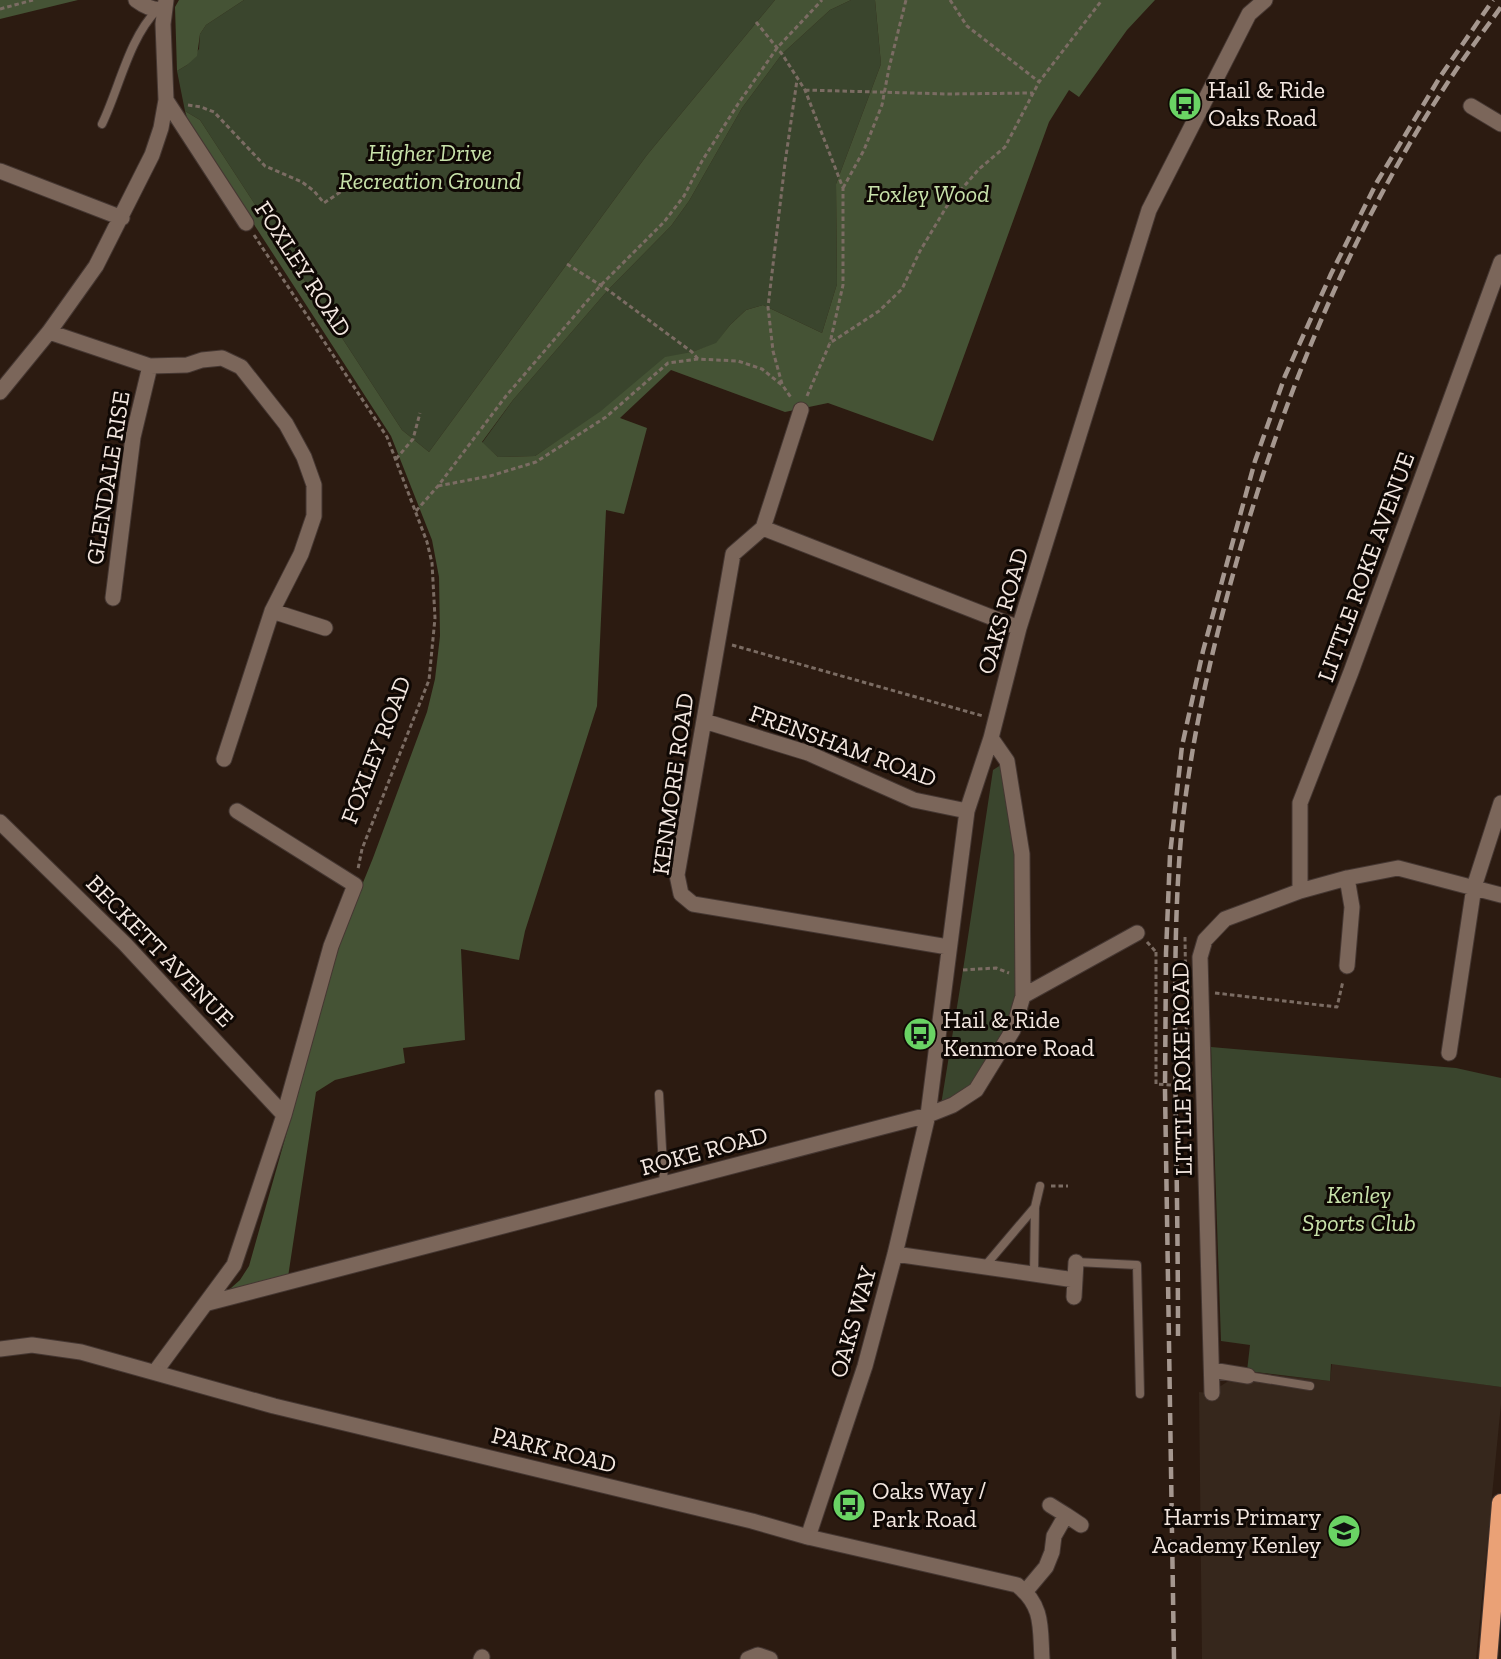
<svg xmlns="http://www.w3.org/2000/svg" width="1501" height="1659" font-family="'Zilla Slab',serif">
	<style>
		.education { fill: #36271c }
		.green { fill: #3a452d }
		.forest { fill: #455335 }
		.lines { fill: none; stroke-linecap: round; stroke-linejoin: round }
		.lane-casing { stroke: #453732; stroke-width: 10 }
		.street-casing { stroke: #453732; stroke-width: 17 }
		.secondary-casing { stroke: #453732; stroke-width: 17 }
		.highway-casing { stroke: #453732; stroke-width: 20 }
		.path { stroke: #7b6c63; stroke-width: 3; stroke-dasharray: 4.5 3; stroke-linecap: butt }
		.lane { stroke: #7b665a; stroke-width: 8 }
		.street { stroke: #7b665a; stroke-width: 15 }
		.secondary { stroke: #7b665a; stroke-width: 15 }
		.highway { stroke: #eaa176; stroke-width: 18 }
		.rail { stroke: #a5978f; stroke-width: 4.5; stroke-dasharray: 12 6; stroke-linecap: butt }
		.path-bridge { stroke: #7b6c63; stroke-width: 3; stroke-dasharray: 4.5 3; stroke-linecap: butt }
		.labels { text-anchor: middle; stroke-width: 6; stroke-linejoin: round; paint-order: stroke }
		.poi-label { font-size: 24px; fill: #f3e7e0; stroke: #0f0804; text-anchor: start }
		.park-label { font-size: 24px; font-style: italic; fill: #c8e2aa; stroke: #0f0804 }
		.street-label { font-size: 24px; fill: #f3e7e0; stroke: #0f0804 }
	</style>
	<rect width="100%" height="100%" fill="#2c1b11"/>
	<path class="education" d="M 1332,1363 L 1501,1387 L 1501,1404 L 1476,1659 L 1202,1659 L 1199,1392 L 1217,1394 L 1219,1387 L 1227,1382 L 1236,1381 L 1249,1372 L 1330,1381 Z"/>
	<path class="green" d="M 244,0 L 775,0 L 647,155 L 429,452 L 402,430 L 200,120 L 185,111 L 177,71 L 187,65 L 199,49 L 200,34 L 206,25 Z
		M 851,0 L 875,0 L 881,64 L 836,184 L 837,284 L 822,333 L 763,305 L 746,310 L 730,325 L 716,344 L 692,352 L 535,456 L 498,457 L 482,443 L 513,400 L 608,290 L 671,226 L 689,201 L 742,108 L 782,54 L 830,10 Z
		M 1007,761 L 1022,854 L 1023,996 L 976,1090 L 940,1111 L 963,970 L 993,770 Z
		M 1211,1047 L 1456,1068 L 1501,1078 L 1501,1387 L 1331,1364 L 1330,1381 L 1247,1371 L 1250,1345 L 1221,1341 Z"/>
	<path class="forest" d="M 0,0 L 78,0 L 0,19 Z
		M 179,0 L 244,0 L 206,25 L 200,34 L 197,56 L 187,65 L 177,71 L 175,7 Z
		M 775,0 L 851,0 L 830,10 L 782,54 L 742,108 L 689,201 L 671,226 L 608,290 L 513,400 L 482,442 L 498,457 L 535,456 L 601,411 L 665,357 L 692,352 L 716,343 L 730,325 L 746,310 L 763,305 L 822,333 L 837,284 L 836,184 L 881,64 L 875,0 L 1155,0 L 1127,30 L 1079,97 L 1069,90 L 1049,122 L 933,441 L 828,403 L 785,412 L 671,370 L 620,418 L 647,428 L 624,514 L 606,510 L 597,706 L 525,931 L 519,960 L 461,949 L 465,1040 L 403,1048 L 405,1063 L 335,1080 L 316,1092 L 288,1277 L 222,1296 L 240,1280 L 249,1266 L 292,1114 L 336,949 L 373,858 L 427,712 L 435,679 L 440,636 L 439,577 L 432,540 L 391,436 L 189,124 L 185,111 L 200,120 L 402,430 L 429,452 L 647,155 Z"/>
	<g class="lines">
		<defs>
			<path id="lane" d="M 102,124 C 119,89 129,38 157,10
				M 659,1094 L 664,1185
				M 1076,1262 L 1137,1265 L 1140,1394
				M 985,1266 L 1035,1207
				M 1034,1274 L 1035,1207 L 1040,1186
				M 1248,1376 L 1310,1386"/>
			<path id="street" d="M 136,0 C 144,6 154,11 164,9
				M 166,100 L 246,223
				M 1471,106 L 1501,124
				M 0,171 L 122,218
				M 49,332 L 150,366 L 187,365 L 202,360 L 222,358 L 241,367 L 286,424 L 304,457 L 314,485 L 314,516 L 301,554 L 272,611 L 224,759
				M 0,392 L 49,332 L 96,266 L 152,155 L 161,128 L 166,100 L 163,24 L 166,0
				M 801,410 L 763,528 L 1019,628
				M 763,528 L 733,554 L 677,875 L 681,894 L 693,904 L 948,947
				M 113,598 L 133,437 L 150,366
				M 272,611 L 325,628
				M 704,721 L 808,753 L 914,800 L 967,811
				M 991,738 L 1007,761 L 1022,854 L 1023,996
				M 0,822 L 125,944 L 284,1115
				M 1300,891 L 1300,803 L 1351,672 L 1501,262
				M 1347,966 L 1352,907 L 1347,878
				M 1449,1053 L 1474,887 L 1501,803
				M 895,1254 L 1075,1280
				M 1074,1297 L 1076,1262
				M 208,1303 L 928,1115 L 953,1105 L 976,1090 L 1013,1030 L 1023,996 L 1137,933
				M 1212,1370 L 1248,1376
				M 155,1372 L 234,1265 L 284,1115 L 331,946 L 355,885 L 237,811
				M 1212,1393 L 1200,957 L 1205,940 L 1225,919 L 1300,891 L 1347,878 L 1398,868 L 1501,895
				M 1050,1505 L 1066,1515
				M 808,1537 L 865,1366 L 895,1254 L 928,1115 L 967,811 L 991,738 L 1019,628 L 1149,210 L 1249,14 L 1265,0
				M 1025,1592 L 1046,1567 L 1052,1552 L 1054,1536 L 1066,1515 L 1081,1525
				M 481,1659 L 482,1657
				M 748,1659 L 758,1655 L 770,1659"/>
			<path id="secondary" d="M 0,1349 L 32,1345 L 81,1352 L 274,1406 L 752,1521 L 808,1537 L 1017,1585 C 1044,1606 1040,1628 1042,1659"/>
			<path id="highway" d="M 1488,1659 L 1501,1503"/>
		</defs>
		<use href="#lane" class="lane-casing"/>
		<use href="#street" class="street-casing"/>
		<use href="#secondary" class="secondary-casing"/>
		<use href="#highway" class="highway-casing"/>
		<path class="path" d="M 950,0 L 967,26 L 1038,81
			M 0,9 L 33,0
			M 756,22 L 782,54 L 805,90 L 843,188 L 843,285 L 830,343
			M 805,90 L 948,94 L 1033,93
			M 188,105 L 201,107 L 214,112 L 265,166 L 302,182 L 314,191 L 324,203 L 355,182
			M 843,188 L 864,150 L 882,105 L 889,68 L 906,0
			M 254,235 L 387,437 L 427,542 L 432,563 L 435,618 L 429,680 L 362,849 L 358,869
			M 567,264 L 608,290 L 692,352 L 698,359
			M 782,384 L 773,351 L 768,307 L 785,163 L 797,80
			M 807,396 L 830,343 L 879,311 L 902,289 L 920,251 L 947,206 L 979,169 L 1005,147 L 1039,82 L 1102,0
			M 396,459 L 413,439 L 420,413
			M 438,486 L 490,476 L 536,462 L 606,417 L 668,363 L 698,359 L 738,361 L 762,369 L 783,386 L 792,399
			M 416,511 L 438,486 L 506,396 L 600,286 L 664,222 L 684,196 L 702,161 L 738,104 L 777,48 L 822,0
			M 732,645 L 983,716
			M 1147,942 L 1156,952
			M 963,970 L 996,968 L 1009,973
			M 1215,993 L 1337,1007 L 1343,981
			M 1051,1186 L 1068,1186"/>
		<use href="#lane" class="lane"/>
		<use href="#street" class="street"/>
		<use href="#secondary" class="secondary"/>
		<use href="#highway" class="highway"/>
		<path class="rail" d="M 1178,1336 C 1178,1240 1176,1144 1175,1048 C 1175,977 1175,907 1181,837 C 1189,753 1207,670 1229,589 C 1278,407 1350,227 1456,70 C 1470,49 1486,28 1501,7
			M 1174,1659 L 1165,1090 L 1166,953 L 1170,855 L 1182,746 L 1203,651 L 1230,552 L 1255,461 L 1285,376 L 1331,274 L 1377,182 L 1440,77 L 1493,0"/>
		<path class="path-bridge" d="M 1156,952 L 1156,1084 L 1187,1086 L 1185,937"/>
	</g>
	<defs>
		<symbol id="bus-disc" viewBox="-11 -11 22 22"><circle r="9.5" fill="#6ad364" stroke="#0f0804"/><path d="M-5-6H5V4H4V6H2V4H-2V6H-4V4H-5ZM-3.5-4V0h7V-4ZM-3.5 1.2v1.5H-2V1.2ZM2 1.2v1.5H3.5V1.2Z" fill="#111"/></symbol>
		<symbol id="school-disc" viewBox="-11 -11 22 22"><circle r="9.5" fill="#6ad364" stroke="#0f0804"/><path d="M0-5L7-2L0 1L-7-2ZM-4 1L0 2.5L4 1V4Q0 6-4 4Z" fill="#111"/></symbol>
	</defs>
	<g fill-rule="evenodd">
		<use href="#bus-disc" x="1166" y="85" width="38" height="38"/>
		<use href="#bus-disc" x="901" y="1015" width="38" height="38"/>
		<use href="#bus-disc" x="830" y="1486" width="38" height="38"/>
		<use href="#school-disc" x="1325" y="1512" width="38" height="38"/>
	</g>
	<g class="labels">
		<g class="poi-label">
			<text x="1208" y="98">Hail &amp; Ride<tspan x="1208" dy="28">Oaks Road</tspan></text>
			<text x="943" y="1028">Hail &amp; Ride<tspan x="943" dy="28">Kenmore Road</tspan></text>
			<text x="872" y="1499">Oaks Way /<tspan x="872" dy="28">Park Road</tspan></text>
			<text x="1321" y="1525" text-anchor="end">Harris Primary<tspan x="1321" dy="28">Academy Kenley</tspan></text>
		</g>
		<g class="park-label">
			<text x="430" y="161">Higher Drive<tspan x="430" dy="28">Recreation Ground</tspan></text>
			<text x="928" y="202">Foxley Wood</text>
			<text x="1359" y="1203">Kenley<tspan x="1359" dy="28">Sports Club</tspan></text>
		</g>
		<g class="street-label">
			<text transform="translate(303 269) rotate(57)" y="8">FOXLEY ROAD</text>
			<text transform="translate(108 478) rotate(-81)" y="8">GLENDALE RISE</text>
			<text transform="translate(1366 567) rotate(-70)" y="8">LITTLE ROKE AVENUE</text>
			<text transform="translate(1003 611) rotate(-74)" y="8">OAKS ROAD</text>
			<text transform="translate(843 746) rotate(20)" y="8">FRENSHAM ROAD</text>
			<text transform="translate(376 750) rotate(-69)" y="8">FOXLEY ROAD</text>
			<text transform="translate(673 784) rotate(-82)" y="8">KENMORE ROAD</text>
			<text transform="translate(160 951) rotate(46)" y="8">BECKETT AVENUE</text>
			<text transform="translate(1182 1069) rotate(-91)" y="8">LITTLE ROKE ROAD</text>
			<text transform="translate(704 1151) rotate(-15)" y="8">ROKE ROAD</text>
			<text transform="translate(853 1322) rotate(-74)" y="8">OAKS WAY</text>
			<text transform="translate(554 1450) rotate(14)" y="8">PARK ROAD</text>
		</g>
	</g>
</svg>
